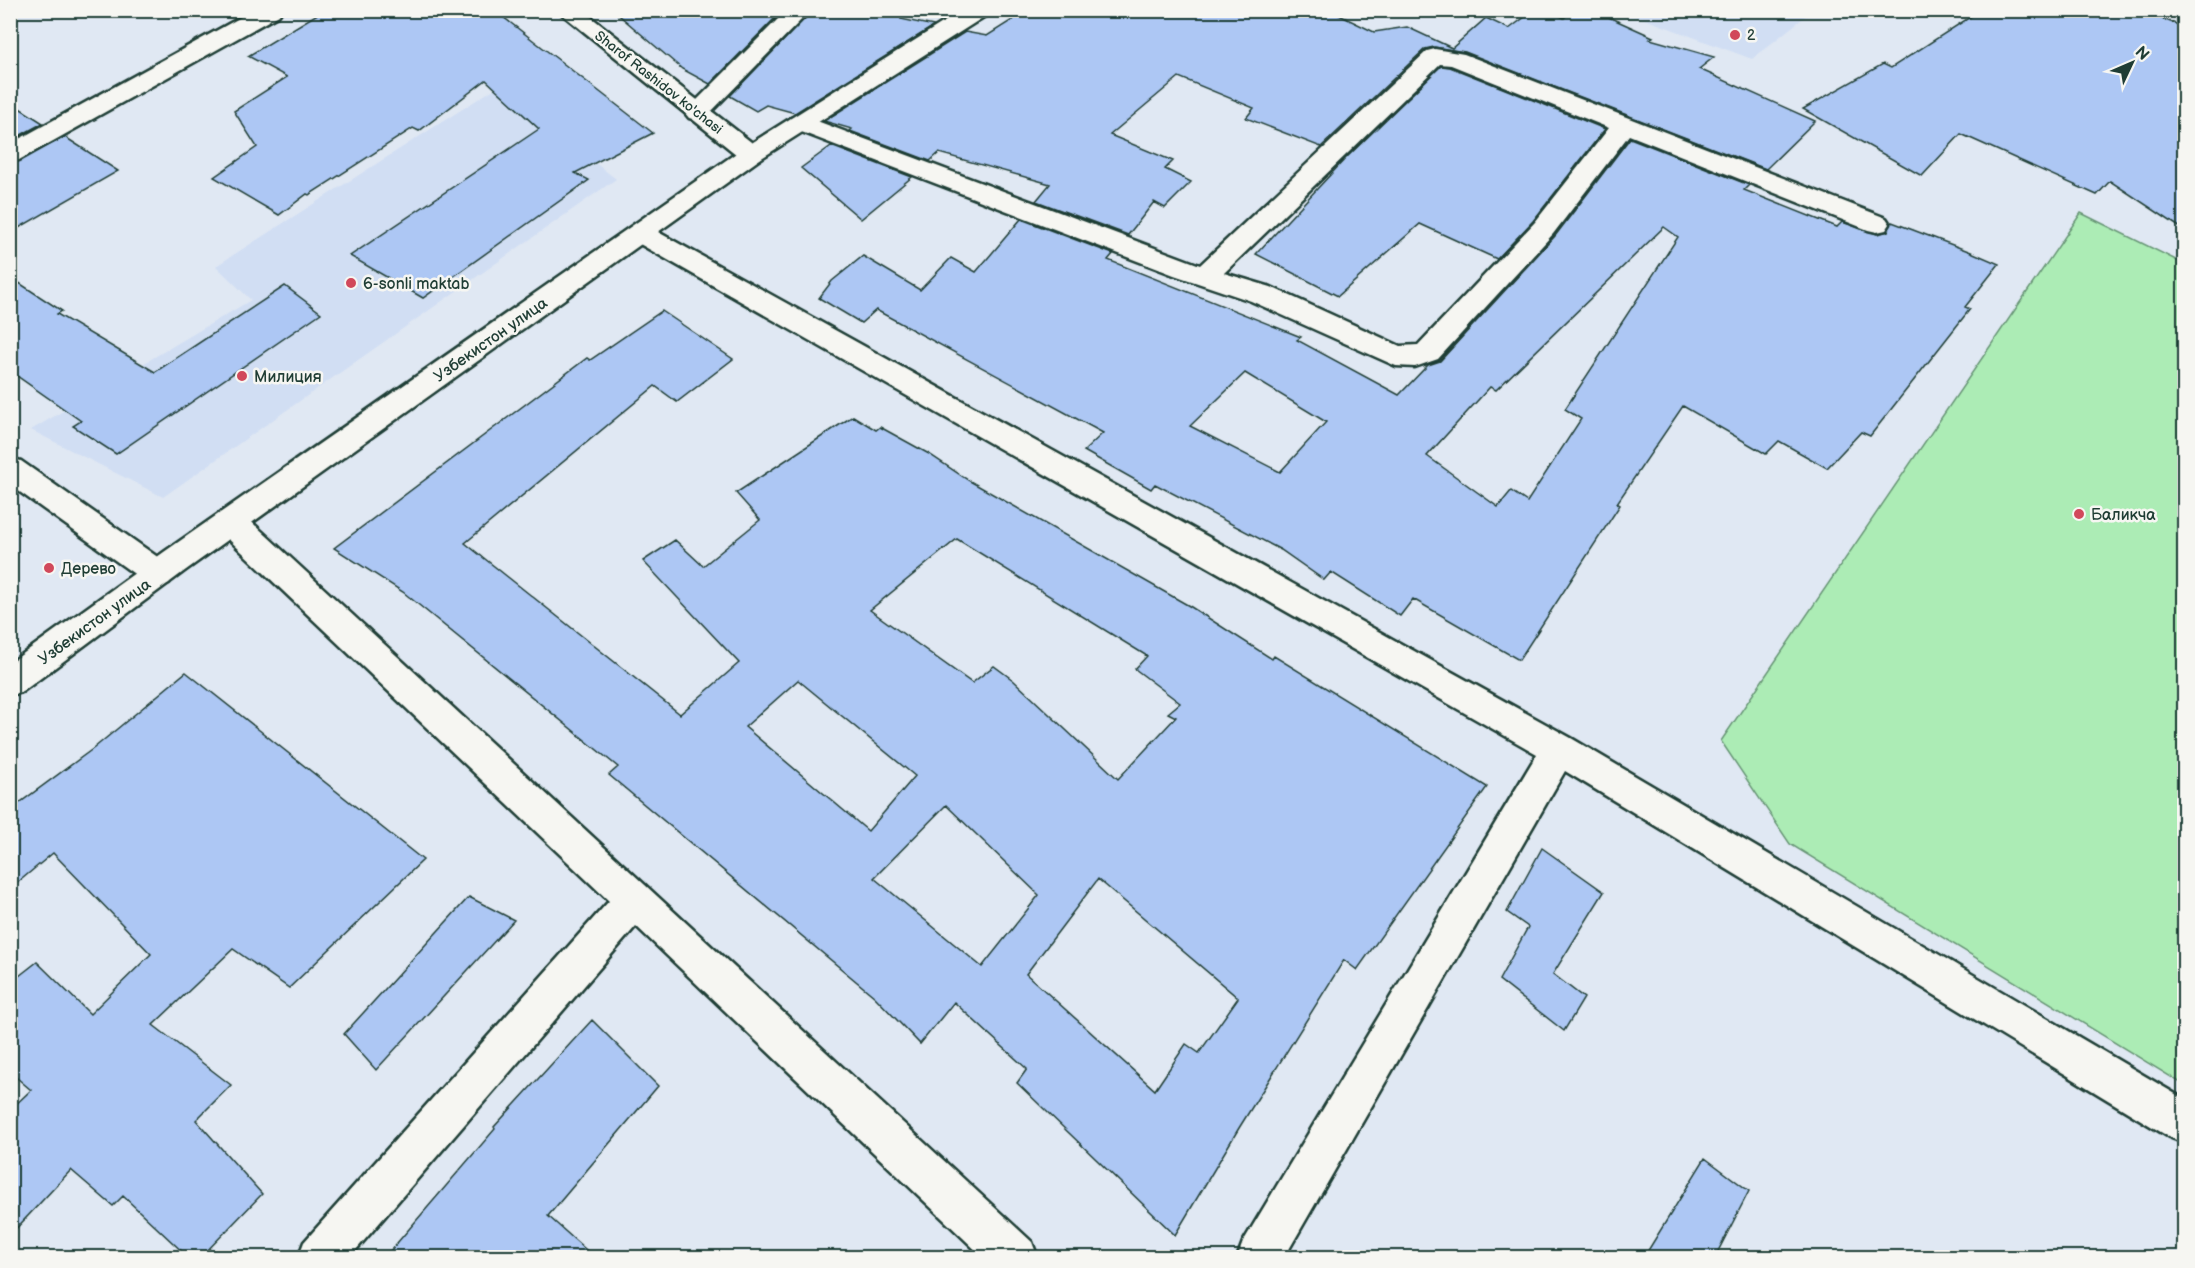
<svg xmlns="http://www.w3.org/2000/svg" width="2195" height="1268" font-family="'Balsamiq Sans',sans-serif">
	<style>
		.built { fill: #d1def3 }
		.green { fill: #acecb5; stroke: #669474; stroke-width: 1.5 }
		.building { fill: #adc7f4; stroke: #1f3d34; stroke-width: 1.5; fill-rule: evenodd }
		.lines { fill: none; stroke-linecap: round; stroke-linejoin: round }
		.minor-casing { stroke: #1f3d34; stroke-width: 5 }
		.tertiary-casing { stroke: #1f3d34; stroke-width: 5 }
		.secondary-casing { stroke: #1f3d34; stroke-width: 5 }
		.minor { fill: #f6f6f2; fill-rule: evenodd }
		.tertiary { fill: #f6f6f2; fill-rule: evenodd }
		.secondary { fill: #f6f6f2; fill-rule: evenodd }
		.poi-dot { fill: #d1495b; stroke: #f6f6f2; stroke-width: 2 }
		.labels { text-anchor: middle; stroke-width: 5; stroke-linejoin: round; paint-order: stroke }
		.far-poi-label { font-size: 14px; fill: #1f3d34; stroke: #f6f6f2; text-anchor: start }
		.far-street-label { font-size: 14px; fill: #1f3d34; stroke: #f6f6f2 }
		.poi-label { font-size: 16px; fill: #1f3d34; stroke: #f6f6f2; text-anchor: start }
		.street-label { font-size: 16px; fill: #1f3d34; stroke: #f6f6f2 }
	</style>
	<rect width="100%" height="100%" fill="#e0e8f3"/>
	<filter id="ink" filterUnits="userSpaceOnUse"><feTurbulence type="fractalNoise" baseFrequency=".0167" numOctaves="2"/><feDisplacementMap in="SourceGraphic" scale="12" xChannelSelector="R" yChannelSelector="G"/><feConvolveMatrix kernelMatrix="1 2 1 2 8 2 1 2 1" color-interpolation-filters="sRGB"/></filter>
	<g filter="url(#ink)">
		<path class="built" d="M 1623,11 L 1812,11 L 1752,59 Z
			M 497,87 L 616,179 L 163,497 L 31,430 L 251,300 L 216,266 Z"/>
		<path class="green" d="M 2081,213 L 2184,264 L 2184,1085 L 1790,844 L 1721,741 Z"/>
		<path class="building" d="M 324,10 L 494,10 L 653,133 L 575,173 L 589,180 L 423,298 L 350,256 L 539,129 L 486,80 L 419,131 L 413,128 L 309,195 L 307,194 L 279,215 L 214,177 L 257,147 L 234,111 L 287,77 L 248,56 Z
			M 613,10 L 783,10 L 710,84 L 682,69 Z
			M 813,10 L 906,10 L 901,19 L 934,26 L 795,113 L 766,105 L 756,111 L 730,96 Z
			M 1028,10 L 1329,10 L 1374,32 L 1407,27 L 1452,48 L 1486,18 L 1509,29 L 1534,10 L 1549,10 L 1564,18 L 1572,10 L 1593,10 L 1653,37 L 1650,39 L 1714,57 L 1699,69 L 1815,121 L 1766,169 L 1465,52 L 1434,47 L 1425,49 L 1321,147 L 1246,118 L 1254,108 L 1179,77 L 1110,135 L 1173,161 L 1165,169 L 1191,182 L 1165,208 L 1154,202 L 1128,235 L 1036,201 L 1050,184 L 939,153 L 930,161 L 850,131 L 852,129 L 824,121 L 965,32 L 987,36 Z
			M 1981,10 L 2139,10 L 2184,27 L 2184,230 L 2110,181 L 2097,195 L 1961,134 L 1922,176 L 1803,109 L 1883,64 L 1891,68 Z
			M 1441,66 L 1450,67 L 1605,129 L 1533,221 L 1497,259 L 1420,224 L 1338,296 L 1256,254 L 1346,158 Z
			M 10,102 L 43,123 L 10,141 Z
			M 65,137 L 118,171 L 10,233 L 10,165 Z
			M 1630,138 L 1749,185 L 1744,190 L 1837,227 L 1842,222 L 1877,234 L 1888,231 L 1892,222 L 1971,252 L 1999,264 L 1965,307 L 1970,309 L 1870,436 L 1861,432 L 1827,468 L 1779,441 L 1766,454 L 1683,406 L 1617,503 L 1620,505 L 1519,660 L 1413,599 L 1400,616 L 1331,572 L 1324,580 L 1281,550 L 1155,484 L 1151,489 L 1084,451 L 1103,433 L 876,310 L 861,323 L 819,298 L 832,281 L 863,256 L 920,290 L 951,258 L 976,272 L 1021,219 L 1113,254 L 1108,260 L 1301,337 L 1297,340 L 1399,395 L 1428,365 L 1440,361 L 1555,236 ZM 1664,227 L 1678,237 L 1565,409 L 1581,419 L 1527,502 L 1511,491 L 1498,507 L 1427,456 L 1490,387 L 1496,390 ZM 1245,373 L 1326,422 L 1280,472 L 1190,426 Z
			M 831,146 L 912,177 L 861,219 L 801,168 Z
			M 10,277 L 62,311 L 57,314 L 155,372 L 285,286 L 321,313 L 116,454 L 73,426 L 81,421 L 10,371 Z
			M 662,311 L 733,359 L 677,402 L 655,386 L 465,543 L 680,714 L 739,663 L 643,561 L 675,540 L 703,566 L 760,520 L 736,493 L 853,416 L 876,430 L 880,427 L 929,454 L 968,480 L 1191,607 L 1272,659 L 1274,656 L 1487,787 L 1357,970 L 1344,960 L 1239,1128 L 1175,1235 L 1017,1083 L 1027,1069 L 954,1002 L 920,1044 L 875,997 L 609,775 L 618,767 L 403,592 L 334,548 L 587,358 L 590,360 ZM 957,539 L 1147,656 L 1135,669 L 1180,703 L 1168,713 L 1176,717 L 1118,779 L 1013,680 L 994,666 L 972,683 L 870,610 ZM 798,680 L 915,776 L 868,831 L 745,727 ZM 946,805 L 1039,895 L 982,967 L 874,878 ZM 1098,879 L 1238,998 L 1199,1053 L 1186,1044 L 1155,1090 L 1026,974 Z
			M 186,672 L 423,860 L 289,988 L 233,949 L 153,1025 L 231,1085 L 196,1120 L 262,1194 L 201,1257 L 188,1257 L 123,1196 L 113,1206 L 71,1170 L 10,1235 L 10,1110 L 31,1090 L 10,1072 L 10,983 L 37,962 L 90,1014 L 151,954 L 53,853 L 10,889 L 10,810 L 94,748 Z
			M 1542,848 L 1604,892 L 1553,974 L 1584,998 L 1564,1031 L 1499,980 L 1528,927 L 1507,912 Z
			M 469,897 L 514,920 L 376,1070 L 344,1034 Z
			M 592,1020 L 658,1086 L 548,1216 L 594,1257 L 385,1257 L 495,1129 L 494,1127 Z
			M 1705,1158 L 1749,1191 L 1715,1257 L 1644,1257 Z"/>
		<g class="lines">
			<defs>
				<path id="minor" d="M 254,10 L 282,10 L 279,15 L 19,160 L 10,163 L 10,144 Z
					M 787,10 L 811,10 L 705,118 L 697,120 L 689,118 L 685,113 L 689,108 Z
					M 1435,49 L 1464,54 L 1886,218 L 1890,224 L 1886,230 L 1877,232 L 1868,230 L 1629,135 L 1553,234 L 1438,359 L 1415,367 L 1396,366 L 1251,301 L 1174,275 L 791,128 L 788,123 L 791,118 L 800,116 L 809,118 L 1200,265 L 1427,51 ZM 1440,64 L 1451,65 L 1609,128 L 1535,222 L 1418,345 L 1400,346 L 1271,287 L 1224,273 Z
					M 640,224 L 649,227 L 1571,738 L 2184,1099 L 2184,1143 L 2169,1137 L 1565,771 L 1284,1258 L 1237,1258 L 1243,1242 L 1537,754 L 631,239 L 627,233 L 631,227 Z
					M 10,458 L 21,461 L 169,565 L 174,574 L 169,583 L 158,587 L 147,583 L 10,485 Z
					M 231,510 L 242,513 L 1032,1242 L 1038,1258 L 984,1258 L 636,926 L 349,1258 L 298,1258 L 304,1242 L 609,901 L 220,531 L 215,522 L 220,513 Z"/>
				<path id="tertiary" d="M 557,10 L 582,10 L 760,149 L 763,154 L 760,159 L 751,162 L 742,159 Z"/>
				<path id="secondary" d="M 963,10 L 990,10 L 987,15 L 760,159 L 186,570 L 22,692 L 10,696 L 10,663 L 164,552 L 742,149 Z"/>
			</defs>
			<use href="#minor" class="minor-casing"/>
			<use href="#tertiary" class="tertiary-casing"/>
			<use href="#secondary" class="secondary-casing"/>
			<use href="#minor" class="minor"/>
			<use href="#tertiary" class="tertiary"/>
			<use href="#secondary" class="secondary"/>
		</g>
	</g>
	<g class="poi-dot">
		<circle cx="1735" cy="35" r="6"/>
		<circle cx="351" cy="283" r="6"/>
		<circle cx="242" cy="376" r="6"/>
		<circle cx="2079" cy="514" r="6"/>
		<circle cx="49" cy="568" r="6"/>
	</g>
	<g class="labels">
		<g class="far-poi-label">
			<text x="1747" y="40">2</text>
		</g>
		<g class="far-street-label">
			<text transform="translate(659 82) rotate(38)" y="5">Sharof Rashidov ko'chasi</text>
		</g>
		<g class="poi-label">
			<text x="363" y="289">6-sonli maktab</text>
			<text x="254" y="382">Милиция</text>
			<text x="2091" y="520">Баликча</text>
			<text x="61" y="574">Дерево</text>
		</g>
		<g class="street-label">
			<text transform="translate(490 339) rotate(-35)" y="6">Узбекистон улица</text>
			<text transform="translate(94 621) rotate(-36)" y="6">Узбекистон улица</text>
		</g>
	</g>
	<rect width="2195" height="1268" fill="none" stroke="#f6f6f2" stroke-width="36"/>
	<rect x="18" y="18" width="2159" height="1232" fill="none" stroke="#1f3d34" stroke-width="2" filter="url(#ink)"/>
	<g transform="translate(2132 63) rotate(46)" stroke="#f6f6f2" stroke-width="4.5" paint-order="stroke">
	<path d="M0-4.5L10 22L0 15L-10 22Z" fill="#1f3d34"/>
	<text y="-9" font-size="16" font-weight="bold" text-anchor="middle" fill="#1f3d34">N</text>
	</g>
</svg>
